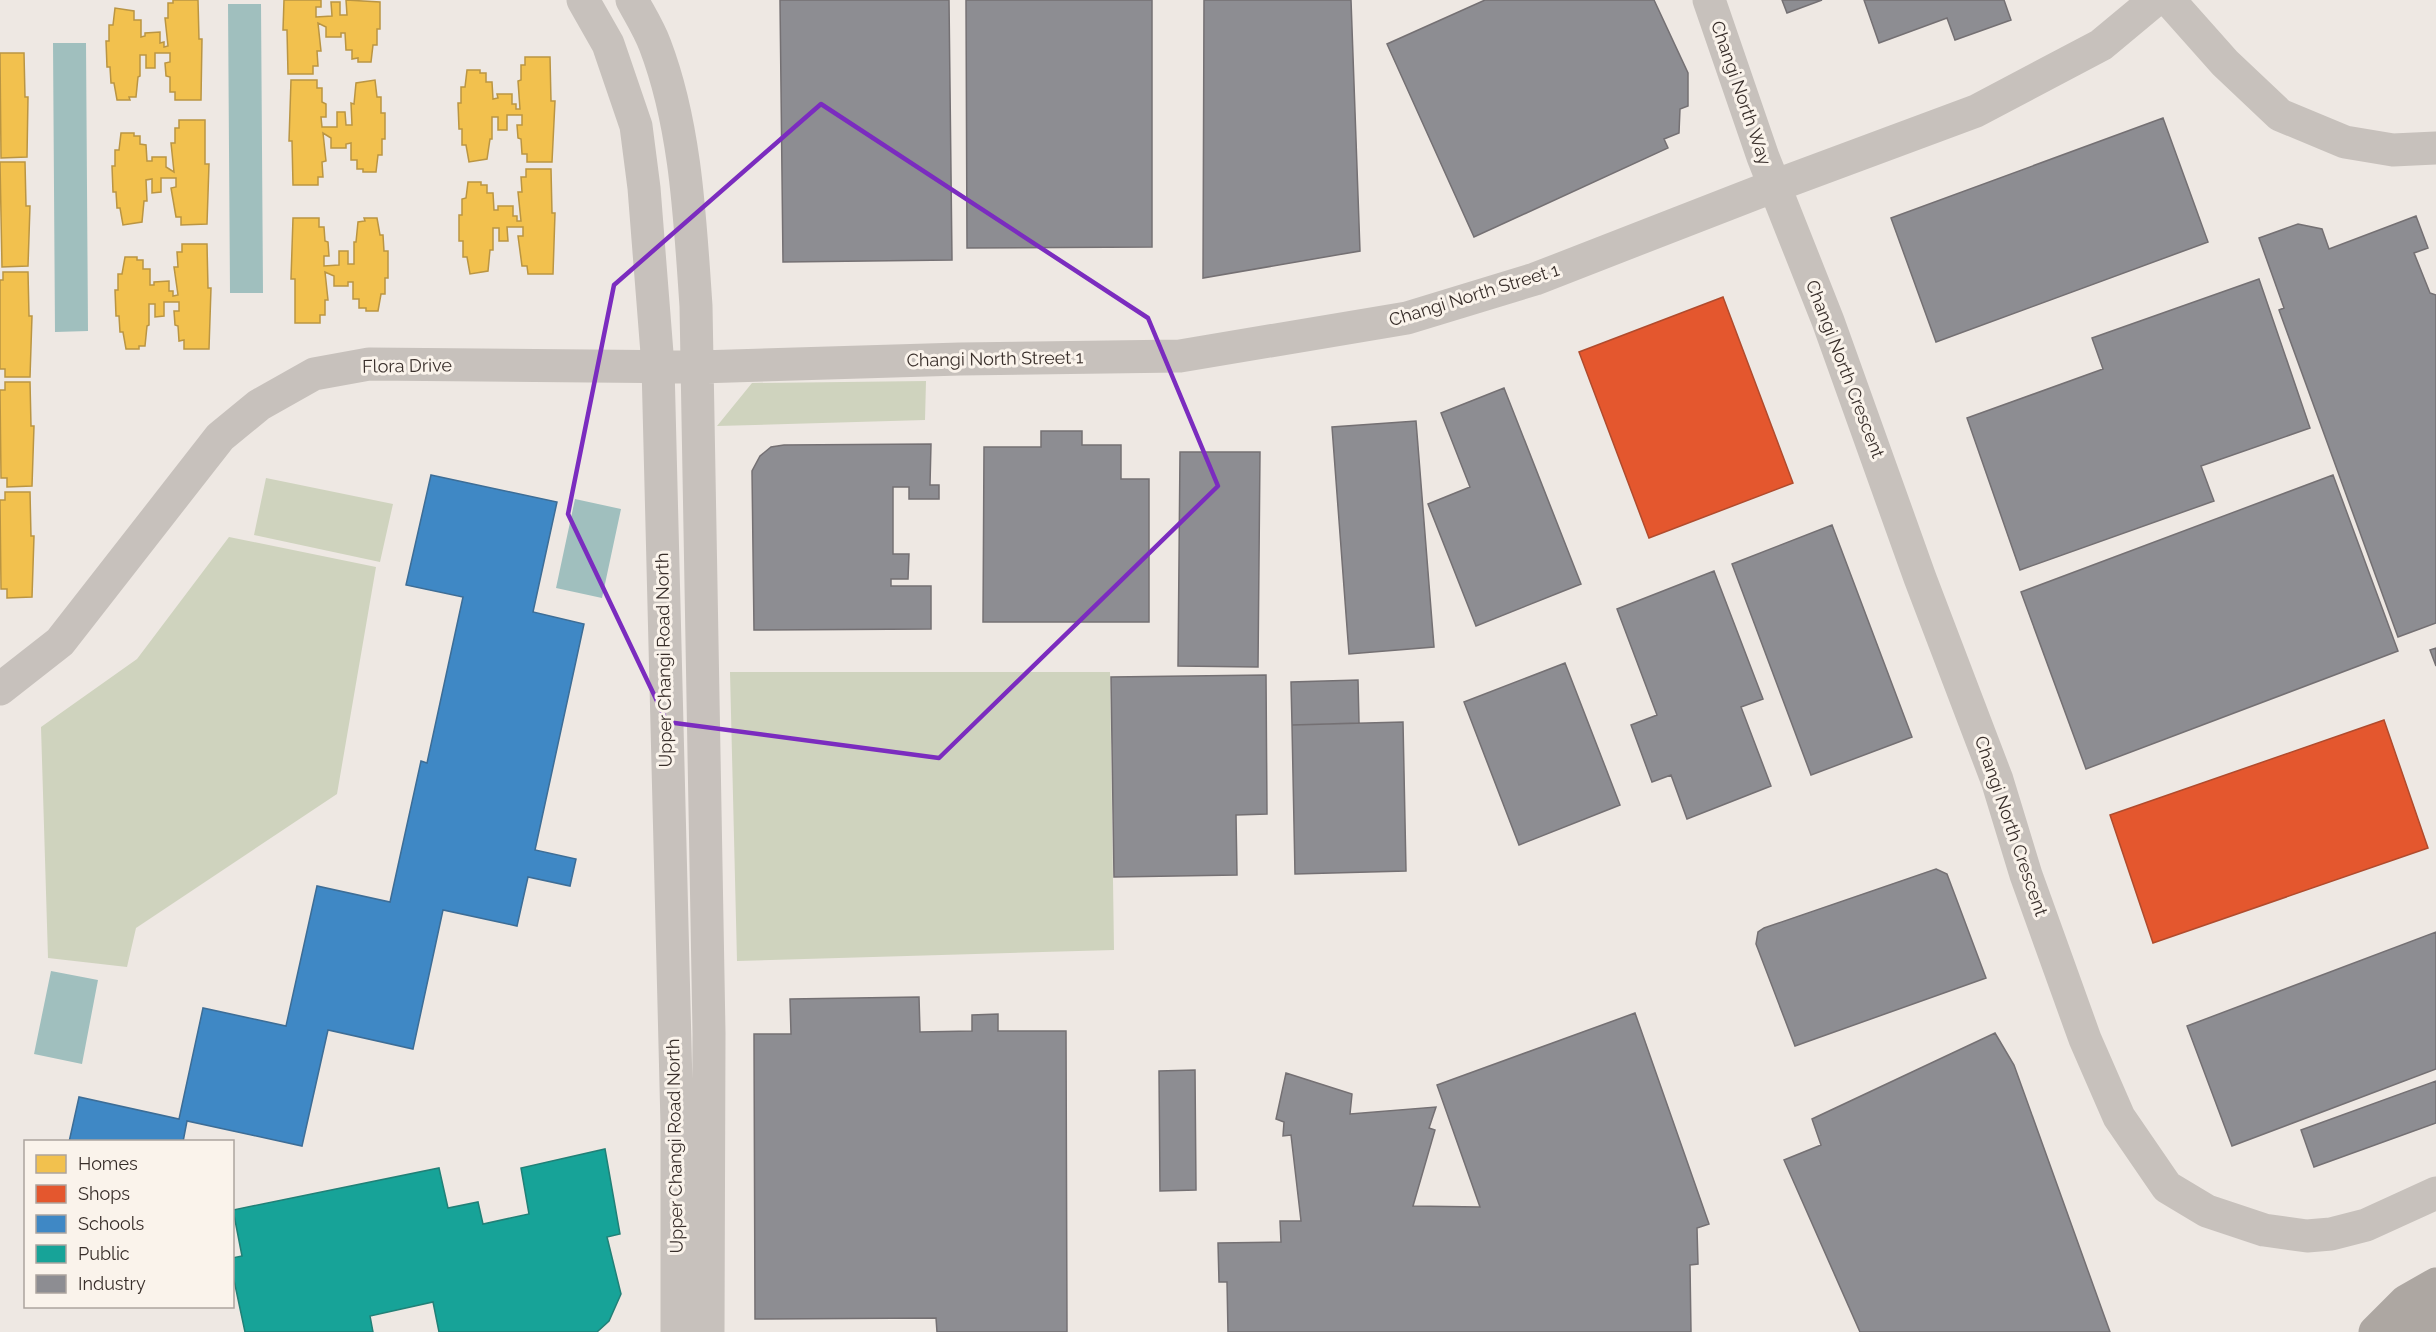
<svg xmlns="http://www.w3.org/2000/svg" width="2436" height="1332" font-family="Raleway,sans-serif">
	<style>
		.green { fill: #cfd3be }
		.water { fill: #a0bfbe }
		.homes { fill: #f2c14e; stroke: #ba9543; stroke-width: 1.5 }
		.shops { fill: #e4572e; stroke: #b04b2d; stroke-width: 1.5 }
		.schools { fill: #3f88c5; stroke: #3d6d96; stroke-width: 1.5 }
		.public { fill: #17a398; stroke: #218077; stroke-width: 1.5 }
		.industry { fill: #8d8d92; stroke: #747073; stroke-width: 1.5 }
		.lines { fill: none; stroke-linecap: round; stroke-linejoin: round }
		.minor { stroke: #c7c1bc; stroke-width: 33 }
		.highway { stroke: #ada7a2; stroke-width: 33 }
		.marked { fill: none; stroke: #7b2cbf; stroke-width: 4.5; stroke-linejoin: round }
		.labels { text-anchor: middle; stroke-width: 6; stroke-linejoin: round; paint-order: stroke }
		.street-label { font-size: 18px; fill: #382e2a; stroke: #faf3eb }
	</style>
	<rect width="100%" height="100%" fill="#eee8e3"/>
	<path class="green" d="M 926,381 L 925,420 L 717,426 L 752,383 Z
		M 266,478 L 393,504 L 380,562 L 254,535 Z
		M 229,537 L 376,567 L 337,794 L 136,928 L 127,967 L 48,958 L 41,727 L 137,659 Z
		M 730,672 L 1110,672 L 1114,950 L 737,961 Z"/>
	<path class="water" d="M 228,4 L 261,4 L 263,293 L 230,293 Z
		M 53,43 L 86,43 L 88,331 L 55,332 Z
		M 575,499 L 621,509 L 602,598 L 556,588 Z
		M 51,971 L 98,980 L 82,1064 L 34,1054 Z"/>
	<path class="homes" d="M 173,0 L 198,0 L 199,39 L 202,39 L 201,100 L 175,100 L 175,92 L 170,92 L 170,77 L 166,76 L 165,63 L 170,62 L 170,53 L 155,53 L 155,68 L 146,68 L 146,55 L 140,55 L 140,76 L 138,77 L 136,97 L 129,97 L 130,100 L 117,100 L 114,83 L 111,83 L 110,67 L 107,67 L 106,41 L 109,41 L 109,25 L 113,25 L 115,8 L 134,11 L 134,20 L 141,20 L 141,37 L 145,36 L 145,33 L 160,32 L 160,43 L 164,42 L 164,47 L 168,46 L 165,18 L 168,18 L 168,3 L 173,3 Z
		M 284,0 L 321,0 L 321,7 L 316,7 L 316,17 L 332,16 L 331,2 L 340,2 L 340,15 L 347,15 L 346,0 L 380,2 L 380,29 L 377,29 L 377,45 L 373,45 L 371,62 L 358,62 L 358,58 L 352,59 L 352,50 L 346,50 L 345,33 L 341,33 L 341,37 L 326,37 L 326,27 L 318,23 L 321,51 L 317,51 L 318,66 L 313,66 L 313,74 L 288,74 L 287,30 L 283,30 Z
		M 0,53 L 24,53 L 25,97 L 28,97 L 27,157 L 1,158 Z
		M 525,57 L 550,57 L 551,101 L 555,101 L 552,162 L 527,162 L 527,154 L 522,154 L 521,139 L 518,138 L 517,125 L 522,125 L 522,115 L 507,115 L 507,130 L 498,130 L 498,117 L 492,117 L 492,139 L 490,139 L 487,159 L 469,162 L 466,145 L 462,145 L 462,129 L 459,129 L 458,103 L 461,103 L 461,87 L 465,87 L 467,70 L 480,70 L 480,73 L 486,73 L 486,82 L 492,82 L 493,99 L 498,98 L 497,94 L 512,94 L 512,104 L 516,104 L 516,109 L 520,109 L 518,81 L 521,80 L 521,65 L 525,65 Z
		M 291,80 L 317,80 L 317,88 L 322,88 L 322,102 L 326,104 L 326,117 L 321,117 L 322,127 L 337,127 L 337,112 L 345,112 L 346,125 L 352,125 L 351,103 L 354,104 L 356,83 L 375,80 L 377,97 L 381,97 L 381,113 L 385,113 L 385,139 L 382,139 L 382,155 L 378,155 L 376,172 L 363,172 L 363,169 L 357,169 L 357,160 L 351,160 L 351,143 L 346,144 L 346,148 L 331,148 L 331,138 L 323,133 L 326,161 L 322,162 L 323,177 L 318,177 L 318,185 L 293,185 L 292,141 L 289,141 Z
		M 179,120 L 205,120 L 205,164 L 209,164 L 207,224 L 181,225 L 181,217 L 176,217 L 171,188 L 176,187 L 176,178 L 161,178 L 161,192 L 152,193 L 152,179 L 146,180 L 147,201 L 144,201 L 142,222 L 123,225 L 120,208 L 117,208 L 116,192 L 113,192 L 112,166 L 115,166 L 115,150 L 119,150 L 121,133 L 134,133 L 134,136 L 140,136 L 140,144 L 146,145 L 147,161 L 152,161 L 152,157 L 166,157 L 166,167 L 174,172 L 171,143 L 175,143 L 175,128 L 179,128 Z
		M 0,162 L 25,162 L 26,206 L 30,206 L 28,266 L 2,267 Z
		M 526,169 L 551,169 L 552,213 L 555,213 L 553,274 L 528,274 L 527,266 L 522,266 L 518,236 L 523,236 L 523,227 L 507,227 L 508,241 L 499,241 L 499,228 L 493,228 L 493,250 L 490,250 L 488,271 L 470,274 L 467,257 L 463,257 L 463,241 L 459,241 L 459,215 L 462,215 L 462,199 L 466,198 L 468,182 L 481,182 L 481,185 L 487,185 L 487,193 L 493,193 L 494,210 L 498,210 L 498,206 L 513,206 L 513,216 L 517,216 L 517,221 L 521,221 L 518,192 L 522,192 L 521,177 L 526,177 Z
		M 293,218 L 319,218 L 319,227 L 324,227 L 325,241 L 328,242 L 329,256 L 324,256 L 324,266 L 339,265 L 339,251 L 348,251 L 348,264 L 354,264 L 354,242 L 356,242 L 358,222 L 365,221 L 364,218 L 377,218 L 380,235 L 383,235 L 384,251 L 388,251 L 388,278 L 385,278 L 385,294 L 381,294 L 378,311 L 366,311 L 366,308 L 359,308 L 359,299 L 353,299 L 353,282 L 348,282 L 348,286 L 334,286 L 334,276 L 325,272 L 328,300 L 325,300 L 325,315 L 320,315 L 320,323 L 295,323 L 295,279 L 291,279 Z
		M 182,244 L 207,244 L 208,288 L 211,288 L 209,349 L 184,349 L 184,340 L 179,341 L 178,326 L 175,325 L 174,311 L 179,311 L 179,302 L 164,302 L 164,316 L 155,317 L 155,304 L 149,304 L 149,325 L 147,326 L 145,346 L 139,346 L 139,349 L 126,349 L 123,332 L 120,332 L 119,316 L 116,316 L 115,290 L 118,290 L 118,274 L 122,274 L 125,257 L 137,257 L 137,260 L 143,260 L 143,269 L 150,269 L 150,285 L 154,285 L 154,282 L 169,281 L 169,291 L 173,291 L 173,296 L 178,295 L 174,267 L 178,267 L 177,252 L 182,252 Z
		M 3,272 L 28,272 L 29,316 L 32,316 L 30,377 L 5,377 L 5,369 L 0,369 L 0,280 L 3,280 Z
		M 5,382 L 30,382 L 31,426 L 34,426 L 32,486 L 7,487 L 7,478 L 1,478 L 0,390 L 5,390 Z
		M 5,492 L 30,492 L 31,536 L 34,536 L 32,597 L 7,598 L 7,589 L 1,589 L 0,500 L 5,500 Z"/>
	<path class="shops" d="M 1723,297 L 1793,483 L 1649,538 L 1579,352 Z
		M 2384,720 L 2428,848 L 2153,943 L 2110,815 Z"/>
	<path class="schools" d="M 431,475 L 557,502 L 533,612 L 584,624 L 535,850 L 576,859 L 570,886 L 528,877 L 517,926 L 443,910 L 413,1049 L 328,1030 L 302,1146 L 187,1121 L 183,1142 L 69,1142 L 79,1097 L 179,1119 L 203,1008 L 286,1026 L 317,886 L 390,902 L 421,761 L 427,763 L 463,597 L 406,585 Z"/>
	<path class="public" d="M 605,1149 L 620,1234 L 607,1237 L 621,1294 L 609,1321 L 597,1332 L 439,1332 L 433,1302 L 370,1316 L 373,1332 L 245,1332 L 232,1271 L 232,1258 L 242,1256 L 233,1210 L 439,1168 L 448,1208 L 478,1202 L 483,1224 L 529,1214 L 521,1168 Z"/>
	<path class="industry" d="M 780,0 L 949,0 L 952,260 L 783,262 Z
		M 966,0 L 1152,0 L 1152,247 L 967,248 Z
		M 1204,0 L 1351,0 L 1360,251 L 1203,278 Z
		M 1485,0 L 1654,0 L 1688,73 L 1688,106 L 1680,109 L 1679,133 L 1664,139 L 1668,148 L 1474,237 L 1387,44 Z
		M 1782,0 L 1822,0 L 1787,13 Z
		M 1864,0 L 2004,0 L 2011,20 L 1955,40 L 1947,18 L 1879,43 Z
		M 2163,118 L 2208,242 L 1936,342 L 1891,218 Z
		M 2416,216 L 2428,248 L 2414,253 L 2430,293 L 2436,295 L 2436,623 L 2398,637 L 2279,310 L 2284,308 L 2259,238 L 2298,224 L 2322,229 L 2329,249 Z
		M 2259,279 L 2310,428 L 2201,466 L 2214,501 L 2020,570 L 1967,418 L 2103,369 L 2092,338 Z
		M 1504,388 L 1581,584 L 1476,626 L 1428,504 L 1470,487 L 1441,413 Z
		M 1416,421 L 1434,647 L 1349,654 L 1332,427 Z
		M 1041,431 L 1082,431 L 1082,445 L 1121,445 L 1121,479 L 1149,479 L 1149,622 L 983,622 L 984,447 L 1041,447 Z
		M 931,444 L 930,485 L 939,485 L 939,499 L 909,499 L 909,487 L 893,487 L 893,554 L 909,554 L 908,579 L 891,579 L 891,586 L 931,586 L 931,629 L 754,630 L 752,471 L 760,456 L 771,447 L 784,445 Z
		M 1180,452 L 1260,452 L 1258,667 L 1178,666 Z
		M 2333,475 L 2398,651 L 2086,769 L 2021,592 Z
		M 1832,525 L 1912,737 L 1811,775 L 1732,564 Z
		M 1714,571 L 1763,699 L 1741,707 L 1771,786 L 1687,819 L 1671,775 L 1652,782 L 1631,725 L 1657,715 L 1617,609 Z
		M 2436,648 L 2436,666 L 2430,650 Z
		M 1565,663 L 1620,805 L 1519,845 L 1464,702 Z
		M 1266,675 L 1267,814 L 1236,815 L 1237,875 L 1114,877 L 1111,677 Z
		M 1358,680 L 1359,723 L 1292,725 L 1291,682 Z
		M 1403,722 L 1406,871 L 1295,874 L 1292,725 Z
		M 1936,869 L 1947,874 L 1986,978 L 1795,1046 L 1756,944 L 1758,932 L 1764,928 Z
		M 2436,932 L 2436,1069 L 2232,1146 L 2187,1026 Z
		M 919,997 L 920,1032 L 972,1031 L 972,1015 L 998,1014 L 998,1031 L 1066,1031 L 1067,1332 L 937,1332 L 936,1318 L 755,1319 L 754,1034 L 791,1034 L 790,999 Z
		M 1635,1013 L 1709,1224 L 1697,1228 L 1698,1264 L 1690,1265 L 1691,1332 L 1228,1332 L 1227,1282 L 1219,1282 L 1218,1243 L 1281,1242 L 1280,1221 L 1301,1221 L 1291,1135 L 1283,1136 L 1284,1122 L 1276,1119 L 1286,1073 L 1352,1094 L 1350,1114 L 1436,1107 L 1429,1128 L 1435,1130 L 1413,1206 L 1480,1207 L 1437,1085 Z
		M 1995,1033 L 2014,1065 L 2110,1332 L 1860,1332 L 1784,1160 L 1821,1145 L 1812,1119 Z
		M 1195,1070 L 1196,1190 L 1160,1191 L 1159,1071 Z
		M 2436,1081 L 2436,1123 L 2314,1167 L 2301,1130 Z"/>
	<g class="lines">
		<path class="minor" d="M 583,0 L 608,44 L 636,126 L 644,188 L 658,366 L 677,1125 L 677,1332
			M 632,0 C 640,15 649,29 655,45 C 686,126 690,220 696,306 L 709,1033 L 708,1332
			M 1709,0 L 1763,157 L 1828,321 L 1920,578 L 1997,780 L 2026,875 L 2085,1039 L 2119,1117 L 2167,1187 L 2207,1211 L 2264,1230 L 2307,1236 L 2331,1234 L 2366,1225 L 2436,1193
			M 2169,0 L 2225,63 L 2280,115 L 2345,142 L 2393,150 L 2436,148
			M 0,689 L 60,642 L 220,437 L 259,405 L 314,374 L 369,364 L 699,367 L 960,359 L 1180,356 L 1407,318 L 1535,279 L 1774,186 L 1976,111 L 2101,45 L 2155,0"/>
		<path class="highway" d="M 2375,1332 L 2406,1301 L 2436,1284
			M 2401,1332 L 2436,1317"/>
	</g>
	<path class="marked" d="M 821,104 L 1148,318 L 1218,486 L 939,758 L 667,722 L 568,514 L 614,285 Z"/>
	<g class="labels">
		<g class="street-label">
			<text transform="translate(1741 93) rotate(71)" y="6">Changi North Way</text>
			<text transform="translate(1474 295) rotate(-17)" y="6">Changi North Street 1</text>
			<text transform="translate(995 359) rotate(-1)" y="6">Changi North Street 1</text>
			<text transform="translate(407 366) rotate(-1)" y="6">Flora Drive</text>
			<text transform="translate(1845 369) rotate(69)" y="6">Changi North Crescent</text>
			<text transform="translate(664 660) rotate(-91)" y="6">Upper Changi Road North</text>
			<text transform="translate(2011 826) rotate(71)" y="6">Changi North Crescent</text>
			<text transform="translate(675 1146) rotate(-91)" y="6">Upper Changi Road North</text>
		</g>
	</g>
	<rect x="24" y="1140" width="210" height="168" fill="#faf3eb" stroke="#aca49e" stroke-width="1.5"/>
	<rect x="36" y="1155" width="30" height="18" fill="#f2c14e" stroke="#aca49e" stroke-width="1.5"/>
	<text x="78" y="1170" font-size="18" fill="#382e2a">Homes</text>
	<rect x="36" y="1185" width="30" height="18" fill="#e4572e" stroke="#aca49e" stroke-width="1.5"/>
	<text x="78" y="1200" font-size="18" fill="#382e2a">Shops</text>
	<rect x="36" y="1215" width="30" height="18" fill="#3f88c5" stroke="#aca49e" stroke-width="1.5"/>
	<text x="78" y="1230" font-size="18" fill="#382e2a">Schools</text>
	<rect x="36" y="1245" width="30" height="18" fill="#17a398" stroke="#aca49e" stroke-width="1.5"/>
	<text x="78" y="1260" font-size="18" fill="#382e2a">Public</text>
	<rect x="36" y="1275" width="30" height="18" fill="#8d8d92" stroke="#aca49e" stroke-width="1.5"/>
	<text x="78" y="1290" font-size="18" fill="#382e2a">Industry</text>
</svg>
